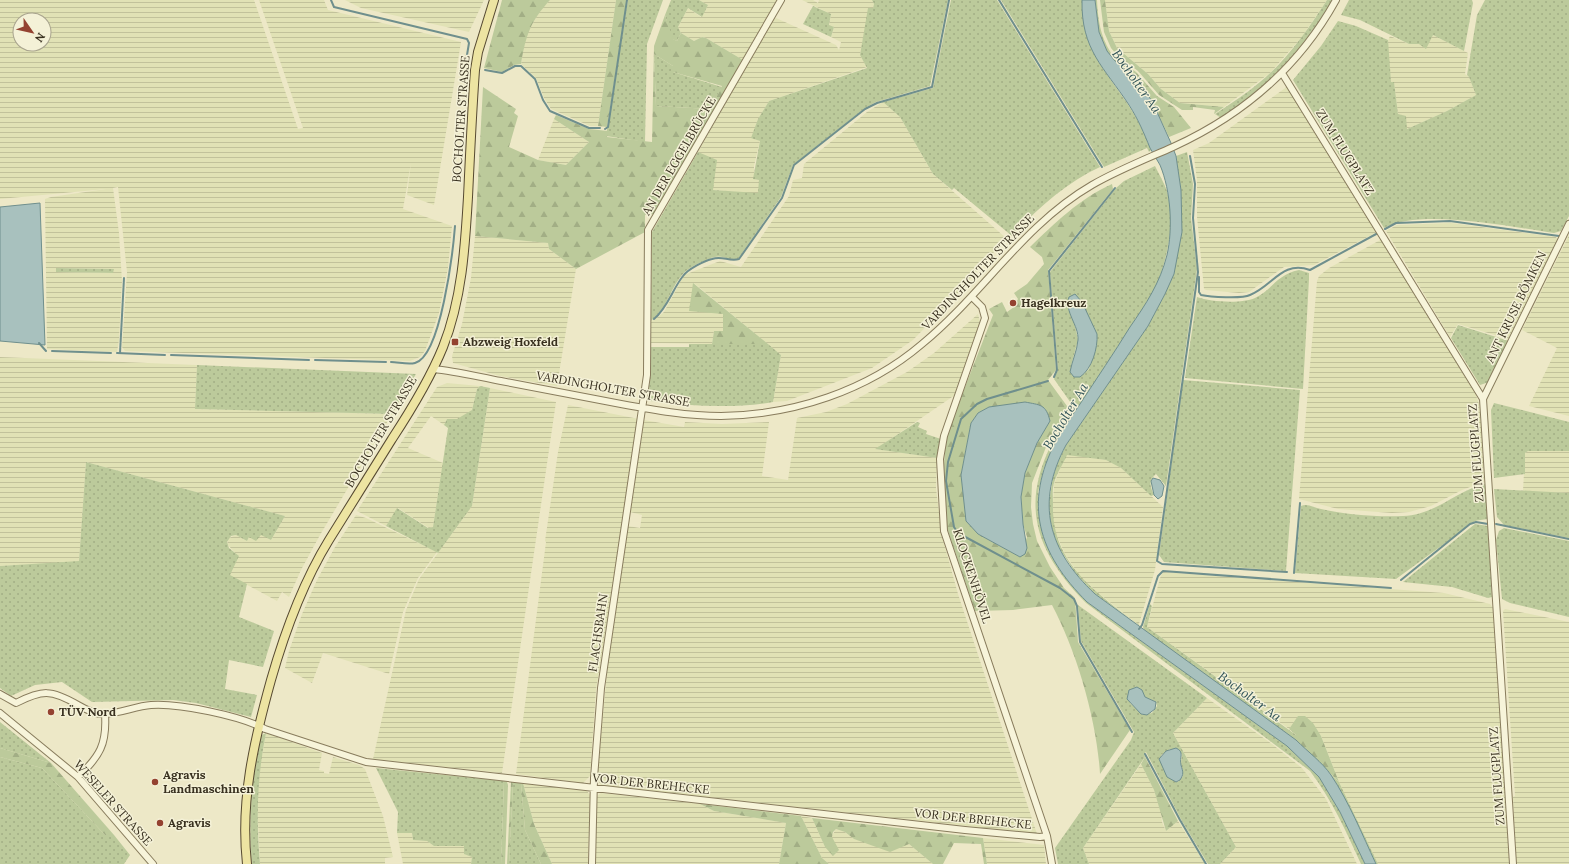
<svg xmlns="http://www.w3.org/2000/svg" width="1569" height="864" font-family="Lora,serif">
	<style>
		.farmland { fill: url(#farmland-rules); fill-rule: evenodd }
		.grass { fill: url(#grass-dots); fill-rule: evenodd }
		.forest { fill: url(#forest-firs); fill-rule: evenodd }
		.water { fill: #a8c1be; stroke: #6f8f8d }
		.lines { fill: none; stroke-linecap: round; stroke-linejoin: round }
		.stream { stroke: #6f8f8d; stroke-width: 2 }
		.minor-casing { stroke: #887c5d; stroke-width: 8 }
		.major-casing { stroke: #564931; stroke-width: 10 }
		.minor { stroke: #f7f4da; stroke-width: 6 }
		.major { stroke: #ede4a2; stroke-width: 8 }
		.poi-dot { fill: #944230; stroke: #f4f1d7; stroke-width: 1.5 }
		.labels { text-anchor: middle; stroke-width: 3; stroke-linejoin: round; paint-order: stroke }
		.street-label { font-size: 12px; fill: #393120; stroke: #f4f1d7 }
		.poi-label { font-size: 12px; font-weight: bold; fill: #393120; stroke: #f4f1d7; text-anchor: start }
		.water-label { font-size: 13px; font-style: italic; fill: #305358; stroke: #f4f1d7 }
	</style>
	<defs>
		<pattern id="farmland-rules" width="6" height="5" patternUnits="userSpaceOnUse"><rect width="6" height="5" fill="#e1e2b5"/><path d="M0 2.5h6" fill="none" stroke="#c2c29b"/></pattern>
		<pattern id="grass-dots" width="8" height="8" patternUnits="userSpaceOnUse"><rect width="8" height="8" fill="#bcca9b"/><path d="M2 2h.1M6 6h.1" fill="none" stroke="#a2ae85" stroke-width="1.8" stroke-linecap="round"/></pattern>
		<pattern id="forest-firs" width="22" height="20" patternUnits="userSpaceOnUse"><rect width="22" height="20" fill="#bcca9b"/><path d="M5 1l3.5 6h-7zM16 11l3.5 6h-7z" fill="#a2ae85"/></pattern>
	</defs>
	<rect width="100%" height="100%" fill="#ede8c7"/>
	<path class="farmland" d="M 0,0 L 254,0 L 298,129 L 303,128 L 259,0 L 324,0 L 328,10 L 461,42 L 434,205 L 407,195 L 411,163 L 403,209 L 452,226 L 448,268 L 439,313 L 425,351 L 420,357 L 410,361 L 125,351 L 122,347 L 127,272 L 118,187 L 113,188 L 119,233 L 122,281 L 119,340 L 117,352 L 47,349 L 45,199 L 51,197 L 106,189 L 0,199 ZM 20,20 L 44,20 L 44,44 L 20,44 ZM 56,268 L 113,269 L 113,273 L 56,272 Z
		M 345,0 L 484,0 L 469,32 L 361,8 Z
		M 550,0 L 616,0 L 598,126 L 590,126 L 551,109 L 544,98 L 536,78 L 521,64 L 526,35 L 541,9 Z
		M 699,0 L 777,0 L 743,60 L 706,38 L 702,37 L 694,41 L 681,33 L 678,27 L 688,8 L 701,17 L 708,5 Z
		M 802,0 L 813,0 L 818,3 L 819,0 L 872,0 L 874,4 L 873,9 L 869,8 L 860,55 L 867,67 L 769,101 L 758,119 L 752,138 L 760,141 L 754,166 L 754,179 L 759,180 L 759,194 L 713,190 L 698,152 L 772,20 L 776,18 L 836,45 L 839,50 L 841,42 L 831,37 L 834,27 L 829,26 L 831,14 Z
		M 1105,0 L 1327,0 L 1301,38 L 1270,73 L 1224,107 L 1180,103 L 1161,89 L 1148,74 L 1117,48 L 1109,31 Z
		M 1433,35 L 1468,53 L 1465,74 L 1469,77 L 1476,95 L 1447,111 L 1407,129 L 1398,114 L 1394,83 L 1391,83 L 1387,43 L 1390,36 L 1409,44 L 1419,44 Z
		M 1288,86 L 1379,231 L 1314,265 L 1284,267 L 1249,292 L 1239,293 L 1206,290 L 1204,289 L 1197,217 L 1197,180 L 1193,150 L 1209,143 Z
		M 883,102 L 900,117 L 933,174 L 1006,238 L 955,297 L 913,340 L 872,368 L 787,401 L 773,402 L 781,355 L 694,283 L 723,314 L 723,331 L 714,331 L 712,344 L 651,343 L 651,321 L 654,320 L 664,312 L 684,275 L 720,261 L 741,267 L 789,196 L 793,180 L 802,178 L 804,164 L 867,112 Z
		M 554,119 L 589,142 L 566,165 L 538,160 Z
		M 1451,223 L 1556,237 L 1558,241 L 1508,339 L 1458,324 L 1450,337 L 1386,231 L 1397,225 Z
		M 1569,235 L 1569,416 L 1529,406 L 1557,348 L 1522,330 Z
		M 475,236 L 548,243 L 549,249 L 576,269 L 557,386 L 500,376 L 453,363 L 452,356 L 462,324 L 471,278 Z
		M 1382,239 L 1475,392 L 1479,404 L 1481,422 L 1484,482 L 1462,490 L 1431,506 L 1409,512 L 1392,513 L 1338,509 L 1299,499 L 1317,281 L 1319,276 L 1329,268 Z
		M 978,314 L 980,322 L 955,395 L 876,449 L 937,458 L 936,488 L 942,536 L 958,594 L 1037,834 L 601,785 L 597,779 L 608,661 L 628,526 L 640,528 L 642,515 L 630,512 L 644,420 L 684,427 L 685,422 L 722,424 L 769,422 L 762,476 L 788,480 L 797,418 L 826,412 L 847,404 L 907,372 L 934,353 Z
		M 0,357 L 197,365 L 195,409 L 392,414 L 320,535 L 301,570 L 289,597 L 282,592 L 277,601 L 229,575 L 238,556 L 227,544 L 229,538 L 236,535 L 247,541 L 249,537 L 261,534 L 271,540 L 285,516 L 86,462 L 79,562 L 0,566 Z
		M 447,383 L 480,386 L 477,389 L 472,410 L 467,414 L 457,419 L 447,419 L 444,425 L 431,416 L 408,448 L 443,463 L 433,527 L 429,528 L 398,508 L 386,526 L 357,511 L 437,387 Z
		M 490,388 L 556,402 L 502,773 L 373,759 L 406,610 L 419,579 L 472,506 Z
		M 568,405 L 639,419 L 596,690 L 590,776 L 583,783 L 516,774 L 546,542 L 545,541 L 558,452 Z
		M 1528,451 L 1569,451 L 1569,493 L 1523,491 L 1525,453 Z
		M 1066,454 L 1106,460 L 1114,464 L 1121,468 L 1163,507 L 1155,570 L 1139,624 L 1135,622 L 1097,592 L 1079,575 L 1065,554 L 1056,534 L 1052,521 L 1054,484 Z
		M 356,515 L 366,518 L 437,552 L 418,578 L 403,612 L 389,674 L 323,653 L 312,683 L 285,668 L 289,651 L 302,614 L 317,580 L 335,547 Z
		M 1163,572 L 1444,593 L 1490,604 L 1494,609 L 1511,864 L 1378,864 L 1339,782 L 1321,736 L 1298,717 L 1289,729 L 1147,627 L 1160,578 Z
		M 1505,609 L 1569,622 L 1569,864 L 1516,864 L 1513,797 L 1515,796 L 1503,611 Z
		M 1207,698 L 1272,744 L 1302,768 L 1326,799 L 1357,864 L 1220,864 L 1236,847 L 1173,733 Z
		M 266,733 L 322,753 L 319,770 L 324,771 L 324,773 L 329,774 L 333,757 L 359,765 L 365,769 L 383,816 L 393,857 L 385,858 L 385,864 L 260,864 L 257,802 L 260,766 Z
		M 1141,764 L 1154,790 L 1161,812 L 1162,822 L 1166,831 L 1178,821 L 1205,864 L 1089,864 L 1083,848 Z
		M 523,783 L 587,791 L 590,795 L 588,864 L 552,864 L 534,824 Z
		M 601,793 L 700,804 L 714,811 L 786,823 L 779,864 L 595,864 L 597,796 Z
		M 801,816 L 812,818 L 825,847 L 836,829 L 845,832 L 854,839 L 867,842 L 909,844 L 933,864 L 829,864 L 822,858 Z
		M 397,833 L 412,833 L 413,840 L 427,841 L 434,846 L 464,846 L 472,857 L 471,864 L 403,864 Z
		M 983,838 L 1044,845 L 1046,864 L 987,864 Z"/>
	<path class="grass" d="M 628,0 L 663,0 L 647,44 L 645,142 L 606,136 Z
		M 671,0 L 699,0 L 708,5 L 702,17 L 688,8 L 678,27 L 681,33 L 677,41 L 672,39 L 665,15 Z
		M 872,0 L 948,0 L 930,86 L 876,102 L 865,108 L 793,165 L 781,197 L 738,259 C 727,262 723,252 709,259 C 701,262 687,268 682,275 C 669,291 669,305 651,321 L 652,232 L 698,152 L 717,160 L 713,190 L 758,193 L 759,180 L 753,179 L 760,141 L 751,138 L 758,119 L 769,101 L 867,68 L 860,55 L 868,8 L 873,8 L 874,4 Z
		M 951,0 L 997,0 L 1100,167 C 1067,182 1037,209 1012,236 L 954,188 L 952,190 L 933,174 L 900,117 L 883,102 L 933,88 Z
		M 1001,0 L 1082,0 C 1082,48 1103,67 1127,103 C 1137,118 1145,133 1151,150 L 1149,152 L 1147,148 L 1104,167 Z
		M 1095,0 L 1097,0 C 1098,21 1101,42 1116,59 C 1121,65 1129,68 1135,74 C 1143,82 1148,91 1152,101 L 1133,75 L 1115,61 L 1107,51 L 1099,32 Z
		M 1327,0 L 1333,0 C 1304,49 1267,87 1221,118 L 1215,114 C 1230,104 1246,94 1260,82 C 1288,59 1308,29 1327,0 Z
		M 1349,0 L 1472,0 L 1473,3 L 1464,51 L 1433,35 L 1426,49 L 1419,44 L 1409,44 L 1360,20 L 1341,15 Z
		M 1485,0 L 1569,0 L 1569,216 L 1561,231 L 1554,233 C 1511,227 1421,208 1384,228 L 1293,80 L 1321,46 L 1338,21 L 1356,26 L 1388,40 L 1391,82 L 1394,82 L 1398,114 L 1406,116 L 1407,129 L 1447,111 L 1476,95 L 1469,77 L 1467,75 L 1477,15 Z
		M 813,6 L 831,14 L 829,25 L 834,27 L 831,37 L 803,24 Z
		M 654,54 L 673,66 L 673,72 L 722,87 L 710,109 L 656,106 Z
		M 1187,152 L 1193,184 L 1191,218 L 1197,269 L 1166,486 L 1156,474 C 1148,481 1150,486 1154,495 L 1151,496 L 1121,468 L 1106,460 L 1067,455 C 1063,464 1057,473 1054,483 C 1052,489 1053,497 1053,504 C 1051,561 1094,591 1135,622 L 1139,624 L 1139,625 L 1095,594 L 1076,574 L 1056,543 L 1050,522 L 1049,502 L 1054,471 L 1066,445 L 1148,326 L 1165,294 L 1181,190 L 1176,156 Z
		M 1155,166 C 1159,174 1164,183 1167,191 C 1176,224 1167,258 1156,288 L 1057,440 L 1044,468 L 1038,492 L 1057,566 L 1075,589 L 1087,602 L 1287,746 L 1319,777 L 1340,812 L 1365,864 L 1361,864 C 1346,831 1332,800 1310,771 L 1086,603 C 1038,554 1019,508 1052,443 C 1059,430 1069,421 1073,406 L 1054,379 L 1058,370 L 1050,272 L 1116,188 L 1124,181 ZM 1075,325 L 1094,326 L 1097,339 L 1089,369 L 1080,377 L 1071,366 L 1078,340 Z
		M 56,268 L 114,269 L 113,273 L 56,272 Z
		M 1299,270 L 1309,273 L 1309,279 L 1303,389 L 1185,378 L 1197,297 C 1211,302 1241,304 1255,298 C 1272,290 1276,275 1299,270 Z
		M 1458,325 L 1509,341 L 1489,382 L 1480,385 L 1451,338 Z
		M 689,344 L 768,344 L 781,355 L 773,402 C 732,409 692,406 650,401 L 649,398 L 650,347 L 689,347 Z
		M 197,365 L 416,374 L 392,414 L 195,409 Z
		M 1183,380 L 1300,390 L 1286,571 L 1164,562 L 1159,555 Z
		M 480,386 L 490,388 L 472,506 L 438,553 L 386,526 L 397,508 L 428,528 L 433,527 L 448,428 L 444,425 L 447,419 L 457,419 L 472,410 L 477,389 Z
		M 1494,403 L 1569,422 L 1569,451 L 1528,451 L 1525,453 L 1525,474 L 1494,478 L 1491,410 Z
		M 917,422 L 920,423 L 918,427 L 927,431 L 926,434 L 941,439 L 937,458 L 875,449 Z
		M 86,462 L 285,516 L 271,540 L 261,535 L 256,541 L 249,537 L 247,541 L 236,535 L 231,536 L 227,542 L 229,548 L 239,556 L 230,575 L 247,584 L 239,617 L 274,631 L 263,667 L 229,660 L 225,689 L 257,695 L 251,717 L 196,703 L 173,700 L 92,702 L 62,682 L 35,685 L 11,696 L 0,688 L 0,566 L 79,561 Z
		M 1485,484 L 1488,519 C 1477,520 1470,521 1463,530 L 1396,579 L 1295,573 L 1301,506 C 1308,503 1314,508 1321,509 C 1348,515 1376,517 1403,516 C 1436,515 1457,490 1485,484 Z
		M 1494,489 L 1569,493 L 1569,538 L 1504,525 L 1497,517 Z
		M 1475,524 L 1488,526 L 1492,597 L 1488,598 L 1452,587 L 1403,582 Z
		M 1504,528 L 1569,541 L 1569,617 L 1510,603 L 1502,599 L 1496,540 L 1499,531 Z
		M 1150,604 L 1152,606 L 1147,627 L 1296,735 L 1296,740 L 1144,630 L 1143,627 Z
		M 1078,605 L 1207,698 L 1173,733 L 1236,847 L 1220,864 L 1208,864 L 1182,821 L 1146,752 L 1144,754 L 1145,757 L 1083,848 L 1089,864 L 1058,864 L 1055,848 L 1131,740 L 1134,732 L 1081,641 ZM 1135,687 L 1140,689 L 1145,697 L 1156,702 L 1157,706 L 1152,713 L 1143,715 L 1130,703 ZM 1170,749 L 1182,754 L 1181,764 L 1183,776 L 1178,782 L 1167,777 L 1161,755 Z
		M 0,722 L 51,763 L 0,748 Z
		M 266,733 C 257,777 256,819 260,864 L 252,864 C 248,819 252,780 260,736 Z
		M 0,757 L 42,768 L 105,835 L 114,835 L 130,855 L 124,864 L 0,864 Z
		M 376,768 L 504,781 L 501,864 L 471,864 L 472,857 L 464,854 L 464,846 L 434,846 L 427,841 L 413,840 L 412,833 L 397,833 L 398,812 Z
		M 1331,775 L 1339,782 L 1378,864 L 1376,864 L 1348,805 Z
		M 513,782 L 521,783 L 525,830 L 541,864 L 509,864 Z"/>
	<path class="forest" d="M 502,0 L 550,0 C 530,22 526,35 521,64 L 514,65 L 502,72 L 484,68 Z
		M 616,0 L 627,0 L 607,127 L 598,126 Z
		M 1100,0 L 1105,0 L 1109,31 L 1117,48 L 1148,74 L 1161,89 L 1180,103 L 1224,107 L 1214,114 L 1215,110 L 1193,107 L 1193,110 L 1182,110 L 1159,95 L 1138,71 L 1117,55 L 1111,48 L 1104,32 Z
		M 665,15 L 673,39 L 677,41 L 681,33 L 694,41 L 702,37 L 706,38 L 743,60 L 654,214 L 645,215 L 645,232 L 576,269 L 549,249 L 548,243 L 475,236 L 483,87 L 516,109 L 514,113 L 518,116 L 509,147 L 538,160 L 566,165 L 589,142 L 554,119 L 556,115 L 589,129 L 608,131 L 607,137 L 652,142 L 654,46 ZM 654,54 L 673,66 L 673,72 L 722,86 L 710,109 L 656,106 Z
		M 1114,56 L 1136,72 L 1157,96 L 1174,107 L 1191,128 L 1169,137 L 1146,89 L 1135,74 Z
		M 1112,184 L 1113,189 L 1048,270 L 1056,370 L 1048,380 L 1067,406 L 1065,416 L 1048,442 L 1032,483 L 1031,507 L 1033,524 L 1037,541 L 1050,567 L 1064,588 L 1075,598 L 1078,642 L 1130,730 L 1100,774 C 1097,721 1077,652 1052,605 L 1013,610 L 975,611 L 947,528 L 943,479 L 946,436 L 993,315 L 989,309 L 1002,302 L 1007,312 L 1014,307 L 1018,299 L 1014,293 L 1027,284 L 1044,264 L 1042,257 L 1030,247 C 1055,223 1079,199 1112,184 ZM 989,407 L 1050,421 L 1037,443 L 1025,473 L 1021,497 L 1023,524 L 1027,537 L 1020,557 L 978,534 L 964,495 L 961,475 L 971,423 L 978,413 Z
		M 693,283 L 768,344 L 712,344 L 714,331 L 723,331 L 723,314 L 689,311 Z
		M 1298,716 L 1305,716 L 1313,723 L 1321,736 L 1339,782 L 1296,740 L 1296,735 L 1289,729 Z
		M 0,748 L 51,763 L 114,835 L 105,835 L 42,768 L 0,757 Z
		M 1145,757 L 1178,821 L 1166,831 L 1154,790 L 1141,764 Z
		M 504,781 L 507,782 L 508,785 L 505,864 L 501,864 Z
		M 511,782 L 513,782 L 509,864 L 507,864 Z
		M 521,783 L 523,783 L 534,824 L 552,864 L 541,864 L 525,830 Z
		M 700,804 L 801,816 L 822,858 L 829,864 L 779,864 L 786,823 L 714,811 Z
		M 812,818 L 983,838 L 987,864 L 984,864 L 981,844 L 954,843 L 943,864 L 933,864 L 909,844 L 890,852 L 854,839 L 845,832 L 836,829 L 833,832 L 832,837 L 839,850 L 833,856 L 825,847 Z"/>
	<path class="water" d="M 1082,0 L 1095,0 L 1099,32 L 1107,51 L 1115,61 L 1133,75 L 1152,101 L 1171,143 L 1176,156 L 1181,190 L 1182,232 L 1174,274 L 1165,294 L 1148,326 L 1066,445 C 1035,503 1048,550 1095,594 L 1296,740 C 1308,752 1322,762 1331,775 C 1349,802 1362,834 1376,864 L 1365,864 L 1340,812 L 1319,777 L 1287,746 L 1087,602 C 1038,553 1023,504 1056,441 C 1063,428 1072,416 1080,404 C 1097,378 1114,353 1130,327 C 1146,304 1160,283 1167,255 C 1173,229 1171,191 1160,165 C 1157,159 1153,154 1150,148 C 1144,133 1138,119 1129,105 C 1104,67 1081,50 1082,0 Z
		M 40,203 L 45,345 L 0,341 L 0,207 Z
		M 1075,294 L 1082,302 L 1097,334 C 1098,348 1092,369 1080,377 L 1074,377 L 1070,372 C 1072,361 1077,351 1078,340 C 1079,325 1064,312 1069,297 Z
		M 1025,402 C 1040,405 1046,404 1050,421 L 1037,443 L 1025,473 L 1021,497 L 1023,524 L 1027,548 L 1025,554 L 1020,557 L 978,534 L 966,521 L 961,475 L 971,423 L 978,413 L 989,407 Z
		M 1153,478 L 1160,480 L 1164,486 L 1162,496 L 1158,499 L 1154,495 L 1151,481 Z
		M 1137,687 L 1142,690 L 1145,697 L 1156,702 L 1155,709 L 1147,715 L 1141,714 L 1127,699 L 1129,690 Z
		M 1176,748 C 1185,752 1179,757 1181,765 C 1183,772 1184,774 1180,780 L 1176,782 L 1167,777 L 1159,759 L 1166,751 Z"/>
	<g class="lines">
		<path class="stream" d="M 331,0 L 334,7 L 467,39 L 469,43 L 465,67
			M 999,0 L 1102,167
			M 485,70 L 502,73 L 515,66 L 521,66 L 535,79 L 543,100 L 550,111 L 589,128 L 600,128
			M 605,129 L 608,127 L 627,0
			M 1190,156 L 1195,184 L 1193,218 L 1198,272 L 1157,561 L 1162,564 L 1287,572
			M 1385,229 L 1396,223 L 1450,221 L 1559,236
			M 1199,277 L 1199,292 L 1201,295 C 1210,297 1242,299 1250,295 C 1273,286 1282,260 1310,270 L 1378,233
			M 654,319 C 668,307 672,290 683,276 C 688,269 704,261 712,259 C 722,255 729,262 739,259 L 782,198 L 794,165 L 865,109 L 877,103 L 932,87 L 949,0
			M 39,343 L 46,351
			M 52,351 L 111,353
			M 117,353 L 165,355
			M 120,353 L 124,278
			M 171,355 L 309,360
			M 315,360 L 386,362
			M 391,362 C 398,362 408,365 415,363 C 441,356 453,251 455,226
			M 1054,377 L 1057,370 L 1049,271 L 1115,188
			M 1048,381 L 987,399 L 977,404 L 961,419 L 948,462 L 946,481 L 954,527 L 958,533 L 1060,588 L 1074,599 L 1077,606 L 1080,642 L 1132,732
			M 1496,524 L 1569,539
			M 1294,573 L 1300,503
			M 1401,580 L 1470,524 L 1476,522 L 1488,524
			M 1139,629 L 1142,625 L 1158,576 L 1163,571 L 1391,588
			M 1145,754 L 1180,820 L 1206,864"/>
		<defs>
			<path id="minor" d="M 1282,73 L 1483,399 L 1513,864
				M 972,297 L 982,307 L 985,318 L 944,436 L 940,459 L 944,531 L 1047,836 L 1052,864
				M 433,369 C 456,371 479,377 501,381 C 541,389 581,396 621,404 C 654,410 687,416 721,416 C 793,415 867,391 922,344 C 983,294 1023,225 1092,185 C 1118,170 1146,159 1173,147 C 1243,115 1299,67 1336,0
				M 1483,399 L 1569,224
				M 0,694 L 16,703 C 42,690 51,689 78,705 C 85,709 92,713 100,714 C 117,715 135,706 151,705 C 179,703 241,716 265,729 L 366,762 L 965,830 L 1040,837 L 1047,836
				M 0,713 L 78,777 L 153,864
				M 78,777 C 100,756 107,744 105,714
				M 592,864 L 594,778 L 601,688 L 647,375 L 648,230 L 781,0"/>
			<path id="major" d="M 247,864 C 240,801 254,741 271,680 C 285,631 302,584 329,540 C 350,506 371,473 392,439 C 411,410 430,379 443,347 C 462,299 465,248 468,197 C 470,154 472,112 475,70 L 478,52 L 494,0"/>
		</defs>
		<use href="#minor" class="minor-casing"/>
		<use href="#major" class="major-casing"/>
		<use href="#minor" class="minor"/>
		<use href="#major" class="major"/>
	</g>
	<g class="poi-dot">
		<circle cx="1013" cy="303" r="4"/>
		<rect x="451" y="338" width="8" height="8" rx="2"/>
		<circle cx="51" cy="712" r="4"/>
		<circle cx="155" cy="782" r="4"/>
		<circle cx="160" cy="823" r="4"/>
	</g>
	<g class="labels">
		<g class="street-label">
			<text transform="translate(461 119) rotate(-86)" y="4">BOCHOLTER STRASSE</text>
			<text transform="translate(1345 152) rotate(58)" y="4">ZUM FLUGPLATZ</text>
			<text transform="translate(679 156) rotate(-60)" y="4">AN DER EGGELBRÜCKE</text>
			<text transform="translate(978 272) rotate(-46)" y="4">VARDINGHOLTER STRASSE</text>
			<text transform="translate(1516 307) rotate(-64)" y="4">ANT KRUSE BÖMKEN</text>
			<text transform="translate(613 389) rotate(10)" y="4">VARDINGHOLTER STRASSE</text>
			<text transform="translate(381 432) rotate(-59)" y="4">BOCHOLTER STRASSE</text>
			<text transform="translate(1476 453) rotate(-94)" y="4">ZUM FLUGPLATZ</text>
			<text transform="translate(972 576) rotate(72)" y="4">KLOCKENHÖVEL</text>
			<text transform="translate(598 633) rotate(-82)" y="4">FLACHSBAHN</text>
			<text transform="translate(1497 776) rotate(-94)" y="4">ZUM FLUGPLATZ</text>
			<text transform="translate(651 784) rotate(6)" y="4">VOR DER BREHECKE</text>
			<text transform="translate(113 803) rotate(48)" y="4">WESELER STRASSE</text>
			<text transform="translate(973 819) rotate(6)" y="4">VOR DER BREHECKE</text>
		</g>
		<g class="poi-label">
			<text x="1021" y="307">Hagelkreuz</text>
			<text x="463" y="346">Abzweig Hoxfeld</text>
			<text x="59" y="716">TÜV Nord</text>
			<text x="163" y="779">Agravis<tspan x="163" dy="14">Landmaschinen</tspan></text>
			<text x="168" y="827">Agravis</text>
		</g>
		<g class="water-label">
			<text transform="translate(1137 81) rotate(55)" y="5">Bocholter Aa</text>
			<text transform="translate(1065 416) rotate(-59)" y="5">Bocholter Aa</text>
			<text transform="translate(1250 696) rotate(36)" y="5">Bocholter Aa</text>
		</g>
	</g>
	<g transform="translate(32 32) rotate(124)"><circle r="19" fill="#f4f1d7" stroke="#a9a48e"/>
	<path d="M0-3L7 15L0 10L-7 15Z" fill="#944230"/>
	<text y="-6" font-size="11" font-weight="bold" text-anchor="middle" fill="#393120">N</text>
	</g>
</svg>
